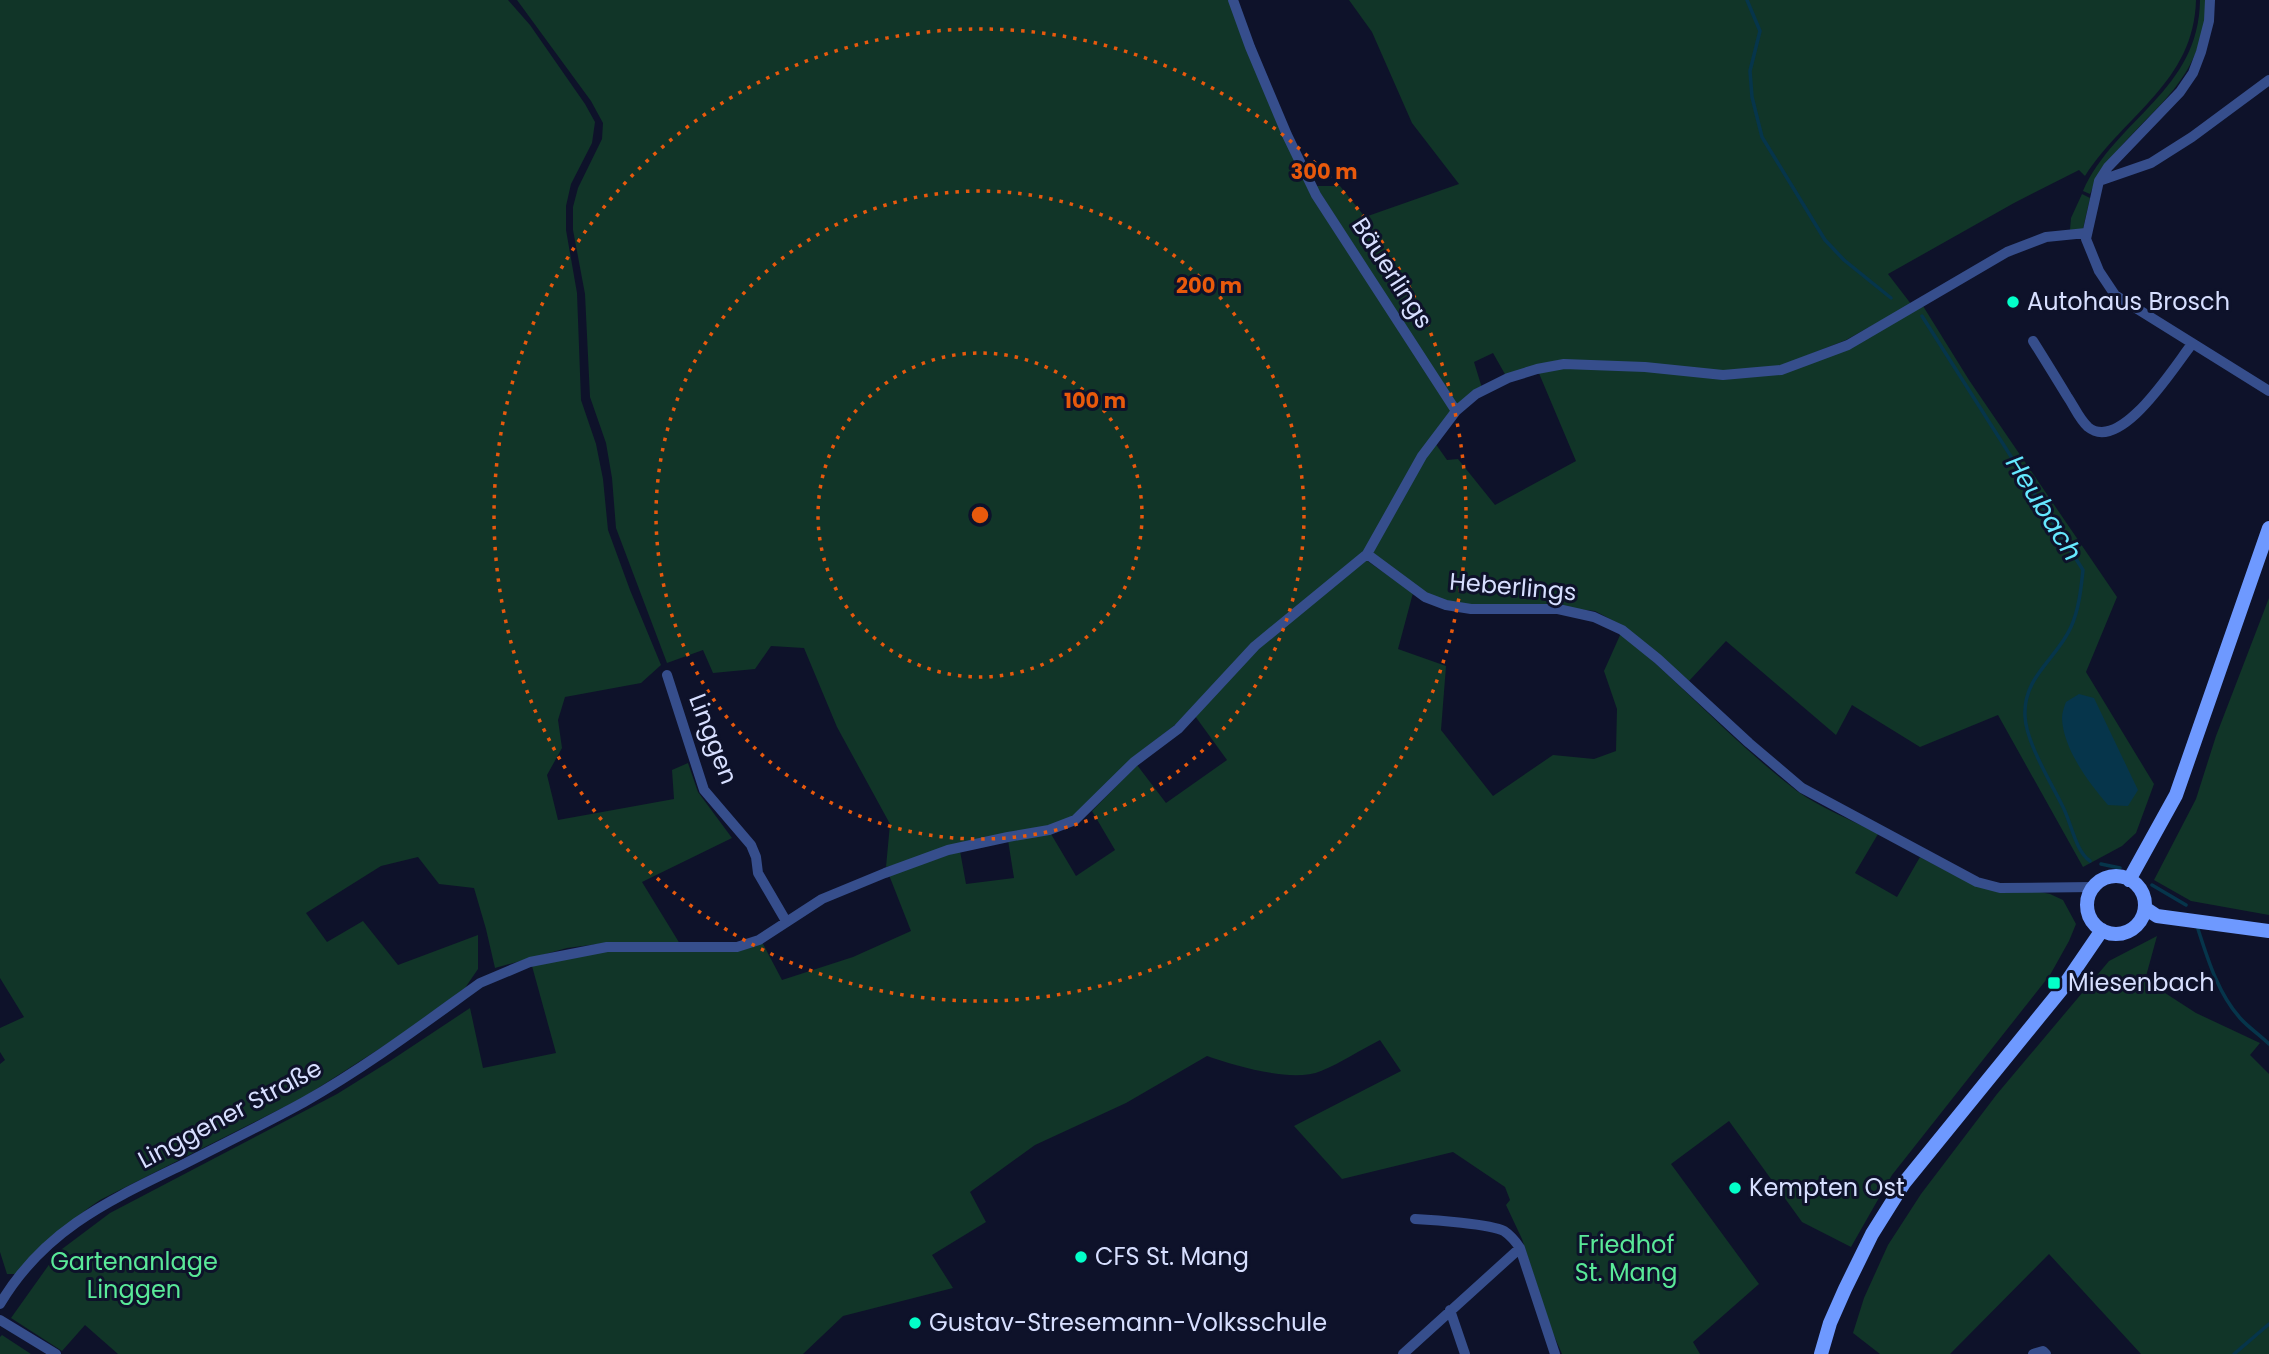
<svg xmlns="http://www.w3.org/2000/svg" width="2269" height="1354" font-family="Poppins,sans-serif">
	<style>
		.green { fill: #113528 }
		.water { fill: #06354b }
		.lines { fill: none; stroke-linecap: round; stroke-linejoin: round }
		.stream { stroke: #06354b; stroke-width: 3.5 }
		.street { stroke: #364e8c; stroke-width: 10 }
		.secondary { stroke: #6e99ff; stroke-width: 14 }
		.ring { fill: none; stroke: #e8590c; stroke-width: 3.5; stroke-dasharray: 3.5 7 }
		.poi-dot { fill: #03ffc9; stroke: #0e122a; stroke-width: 2.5 }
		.labels { text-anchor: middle; stroke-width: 6; stroke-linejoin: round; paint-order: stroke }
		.street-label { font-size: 24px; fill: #d7dfff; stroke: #0e122a }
		.poi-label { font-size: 24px; fill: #d7dfff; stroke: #0e122a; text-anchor: start }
		.park-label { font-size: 24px; fill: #59e998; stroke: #0e122a }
		.water-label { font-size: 26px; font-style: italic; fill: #65e8ff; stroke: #0e122a }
		.centre { fill: #e8590c; stroke: #0e122a; stroke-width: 3.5 }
		.ring-label { font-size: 21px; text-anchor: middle; font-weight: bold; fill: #e8590c; stroke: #0e122a; stroke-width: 6; stroke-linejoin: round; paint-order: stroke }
	</style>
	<rect width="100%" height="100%" fill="#0e122a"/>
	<path class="green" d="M 0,0 L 508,0 L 530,25 L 585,104 L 595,122 L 592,143 L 571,184 L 566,206 L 566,230 L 577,293 L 581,400 L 596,444 L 603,479 L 608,530 L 630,590 L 661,665 L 641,683 L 565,697 L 558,720 L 562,748 L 547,775 L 558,820 L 674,799 L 672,770 L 688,763 L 698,792 L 732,838 L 642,882 L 680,944 L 606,943 L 567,948 L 495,968 L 486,929 L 474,888 L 439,884 L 418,857 L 381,866 L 306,913 L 327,942 L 363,921 L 398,965 L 478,935 L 478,969 L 465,988 L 393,1040 L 304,1097 L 100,1200 C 68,1222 42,1245 17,1274 L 7,1274 L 0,1252 L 0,1064 L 5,1060 L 0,1052 L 0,1028 L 24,1017 L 0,978 Z
		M 517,0 L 1229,0 L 1284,135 L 1452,410 L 1365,551 L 1252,645 L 1175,725 L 1132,758 L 1073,817 L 1061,823 L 886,867 L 890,824 L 837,727 L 804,648 L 771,646 L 755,669 L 713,673 L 703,650 L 667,663 L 616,528 L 612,478 L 606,443 L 590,397 L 585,294 L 573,230 L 573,207 L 578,188 L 602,139 L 603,123 L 591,101 Z
		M 1349,0 L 2196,0 C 2194,82 2125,114 2085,176 L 2079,170 L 2014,203 L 1888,274 L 1911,304 L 1846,340 L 1780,366 L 1722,371 L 1603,361 L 1506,376 L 1493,353 L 1474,362 L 1482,388 L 1456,406 L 1316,186 L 1340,186 L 1365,217 L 1459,184 L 1412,123 L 1372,32 Z
		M 2200,0 L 2206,0 C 2204,99 2125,116 2090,194 L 2083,191 C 2116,118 2199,91 2200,0 Z
		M 2082,194 L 2090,198 L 2083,229 L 2070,230 L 2071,218 Z
		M 1923,306 L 1969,380 L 2117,597 L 2086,672 L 2154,784 L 2136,833 L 2122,846 L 2083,867 L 1998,715 L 1920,747 L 1852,705 L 1836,735 L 1726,641 L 1689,681 L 1625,627 L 1595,611 L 1559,607 L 1472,607 L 1426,595 L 1371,554 L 1407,486 L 1435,443 L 1447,460 L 1458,459 L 1495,505 L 1576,461 L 1538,371 L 1566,366 L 1645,370 L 1722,379 L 1782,373 Z
		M 1366,560 L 1413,593 L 1398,649 L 1446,666 L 1441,730 L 1493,796 L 1553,755 L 1594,759 L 1616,751 L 1617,709 L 1604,671 L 1621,633 C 1682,684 1734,743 1797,791 C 1821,808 1852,820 1878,834 L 1855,873 L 1897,897 L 1920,857 L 1952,874 L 2050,894 L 2063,900 L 2076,924 L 2069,941 L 2050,975 L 1892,1175 L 1851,1247 L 1802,1222 L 1729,1121 L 1671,1164 L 1759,1284 L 1693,1342 L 1700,1354 L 1562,1354 L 1552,1331 L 1522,1239 L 1506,1205 L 1510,1200 L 1505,1187 L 1453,1152 L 1342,1179 L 1294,1126 L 1401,1071 L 1380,1040 C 1360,1050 1341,1063 1321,1071 C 1292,1083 1236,1066 1207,1056 L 1126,1103 L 1035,1145 L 970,1192 L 986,1222 L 932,1255 L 953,1288 L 843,1316 L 803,1354 L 118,1354 L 85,1325 L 62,1351 L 11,1318 L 58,1252 L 110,1213 L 337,1094 L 390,1061 L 470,1008 L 483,1068 L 556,1053 L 532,966 L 606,951 L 738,951 L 762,942 L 782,980 L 853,957 L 911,931 L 889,875 L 960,851 L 966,884 L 1014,878 L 1008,840 L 1051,834 L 1076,876 L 1115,850 L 1092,811 L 1137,765 L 1166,803 L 1227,760 L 1195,716 L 1256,649 Z
		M 2269,598 L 2269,915 L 2191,901 L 2154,880 L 2196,799 L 2216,736 Z
		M 2157,936 L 2145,980 L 2196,1013 L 2260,1043 L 2250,1055 L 2269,1074 L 2269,1354 L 2141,1354 L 2049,1254 L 1950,1354 L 1880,1354 L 1853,1333 L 1864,1298 L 1888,1245 L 1921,1194 L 1997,1094 L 2109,961 Z
		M 2,1335 L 31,1354 L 0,1354 L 0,1337 Z"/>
	<path class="water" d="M 2079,694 L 2094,698 L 2138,790 L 2128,806 L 2108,805 C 2089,783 2063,749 2062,718 C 2062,713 2064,707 2066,702 Z"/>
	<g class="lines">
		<path class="stream" d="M 1747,0 L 1760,31 L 1750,71 L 1752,97 L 1762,137 L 1825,240 L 1844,260 L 1891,298
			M 1922,316 L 2083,570 C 2081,589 2079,609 2071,627 C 2057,659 2023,676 2025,716 C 2026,742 2050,781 2062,805 C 2071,821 2075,851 2090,861
			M 2101,864 L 2120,868
			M 2152,885 L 2186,905
			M 2198,929 C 2208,960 2218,993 2240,1018 C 2249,1028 2260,1035 2269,1044
			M 2234,1354 L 2269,1324"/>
		<path class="street" d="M 1233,0 L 1250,47 L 1287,135 L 1316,195 L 1456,411
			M 2210,0 L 2209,21 L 2201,52 L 2193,73 L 2180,92 L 2108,167 L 2099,181 L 2086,239 L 2099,271 L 2115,295 L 2269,391
			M 2099,181 L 2151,163 L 2192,137 L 2269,80
			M 2033,341 C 2045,360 2056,378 2067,396 C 2074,406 2079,419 2088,427 C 2121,454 2175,365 2192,344
			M 1367,554 L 1425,597 L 1446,605 L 1471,609 L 1558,609 L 1594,617 L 1622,630 L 1658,659 L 1749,743 L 1802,788 L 1977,882 L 2000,888 L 2093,887
			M 667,675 L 704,790 L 751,845 L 756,857 L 758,873 L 786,921
			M 1415,1219 C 1434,1220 1490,1224 1504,1231 C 1510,1235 1516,1242 1520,1248 L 1555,1354
			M 0,1304 C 44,1230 108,1201 182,1165 C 223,1144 264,1124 304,1102 C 366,1067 423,1024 480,983 L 530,962 L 607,947 L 737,947 L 759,940 L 822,899 L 885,873 L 948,850 L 1008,837 L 1049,830 L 1075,820 L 1134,762 L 1178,729 L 1255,646 L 1367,554 L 1422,456 L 1456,411 L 1476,394 L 1508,378 L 1537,369 L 1564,364 L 1645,367 L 1723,375 L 1781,370 L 1848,345 L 2007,252 L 2046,237 L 2086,233
			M 1450,1310 L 1465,1354
			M 0,1320 L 56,1354
			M 1403,1354 L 1520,1248
			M 2033,1354 L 2043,1351 L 2046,1354"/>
		<path class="secondary" d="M2087 905a29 29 0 1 1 58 0a29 29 0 1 1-58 0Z
			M 2129,880 L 2176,795 L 2269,528
			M 2145,908 L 2157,916 L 2269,931
			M 1821,1354 L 1830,1323 L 1845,1289 L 1872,1234 L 1904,1183 L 2061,990 L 2102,930"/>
	</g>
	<g class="ring">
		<circle cx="980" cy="515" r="162"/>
		<circle cx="980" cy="515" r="324"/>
		<circle cx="980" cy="515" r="486"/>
	</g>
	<g class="poi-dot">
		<circle cx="2013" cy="302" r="7"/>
		<rect x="2047" y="976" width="14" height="14" rx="3.5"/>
		<circle cx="1735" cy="1188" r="7"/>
		<circle cx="1081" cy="1257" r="7"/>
		<circle cx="915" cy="1323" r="7"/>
	</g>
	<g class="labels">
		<g class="street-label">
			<text transform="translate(1392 273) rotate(57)" y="8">Bäuerlings</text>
			<text transform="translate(1513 587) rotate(5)" y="8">Heberlings</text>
			<text transform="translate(713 739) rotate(69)" y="8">Linggen</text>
			<text transform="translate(230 1114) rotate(-28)" y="8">Linggener Straße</text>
		</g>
		<g class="poi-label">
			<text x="2027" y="310">Autohaus Brosch</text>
			<text x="2068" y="991">Miesenbach</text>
			<text x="1749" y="1196">Kempten Ost</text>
			<text x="1095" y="1265">CFS St. Mang</text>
			<text x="929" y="1331">Gustav-Stresemann-Volksschule</text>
		</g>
		<g class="park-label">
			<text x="1626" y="1253">Friedhof<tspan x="1626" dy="28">St. Mang</tspan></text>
			<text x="134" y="1270">Gartenanlage<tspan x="134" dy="28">Linggen</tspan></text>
		</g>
		<g class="water-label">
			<text transform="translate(2044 508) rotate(58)" y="9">Heubach</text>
		</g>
	</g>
	<circle cx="980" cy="515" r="10" class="centre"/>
	<g class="ring-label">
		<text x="1324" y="179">300 m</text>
		<text x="1209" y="293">200 m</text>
		<text x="1095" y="408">100 m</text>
	</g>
</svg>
